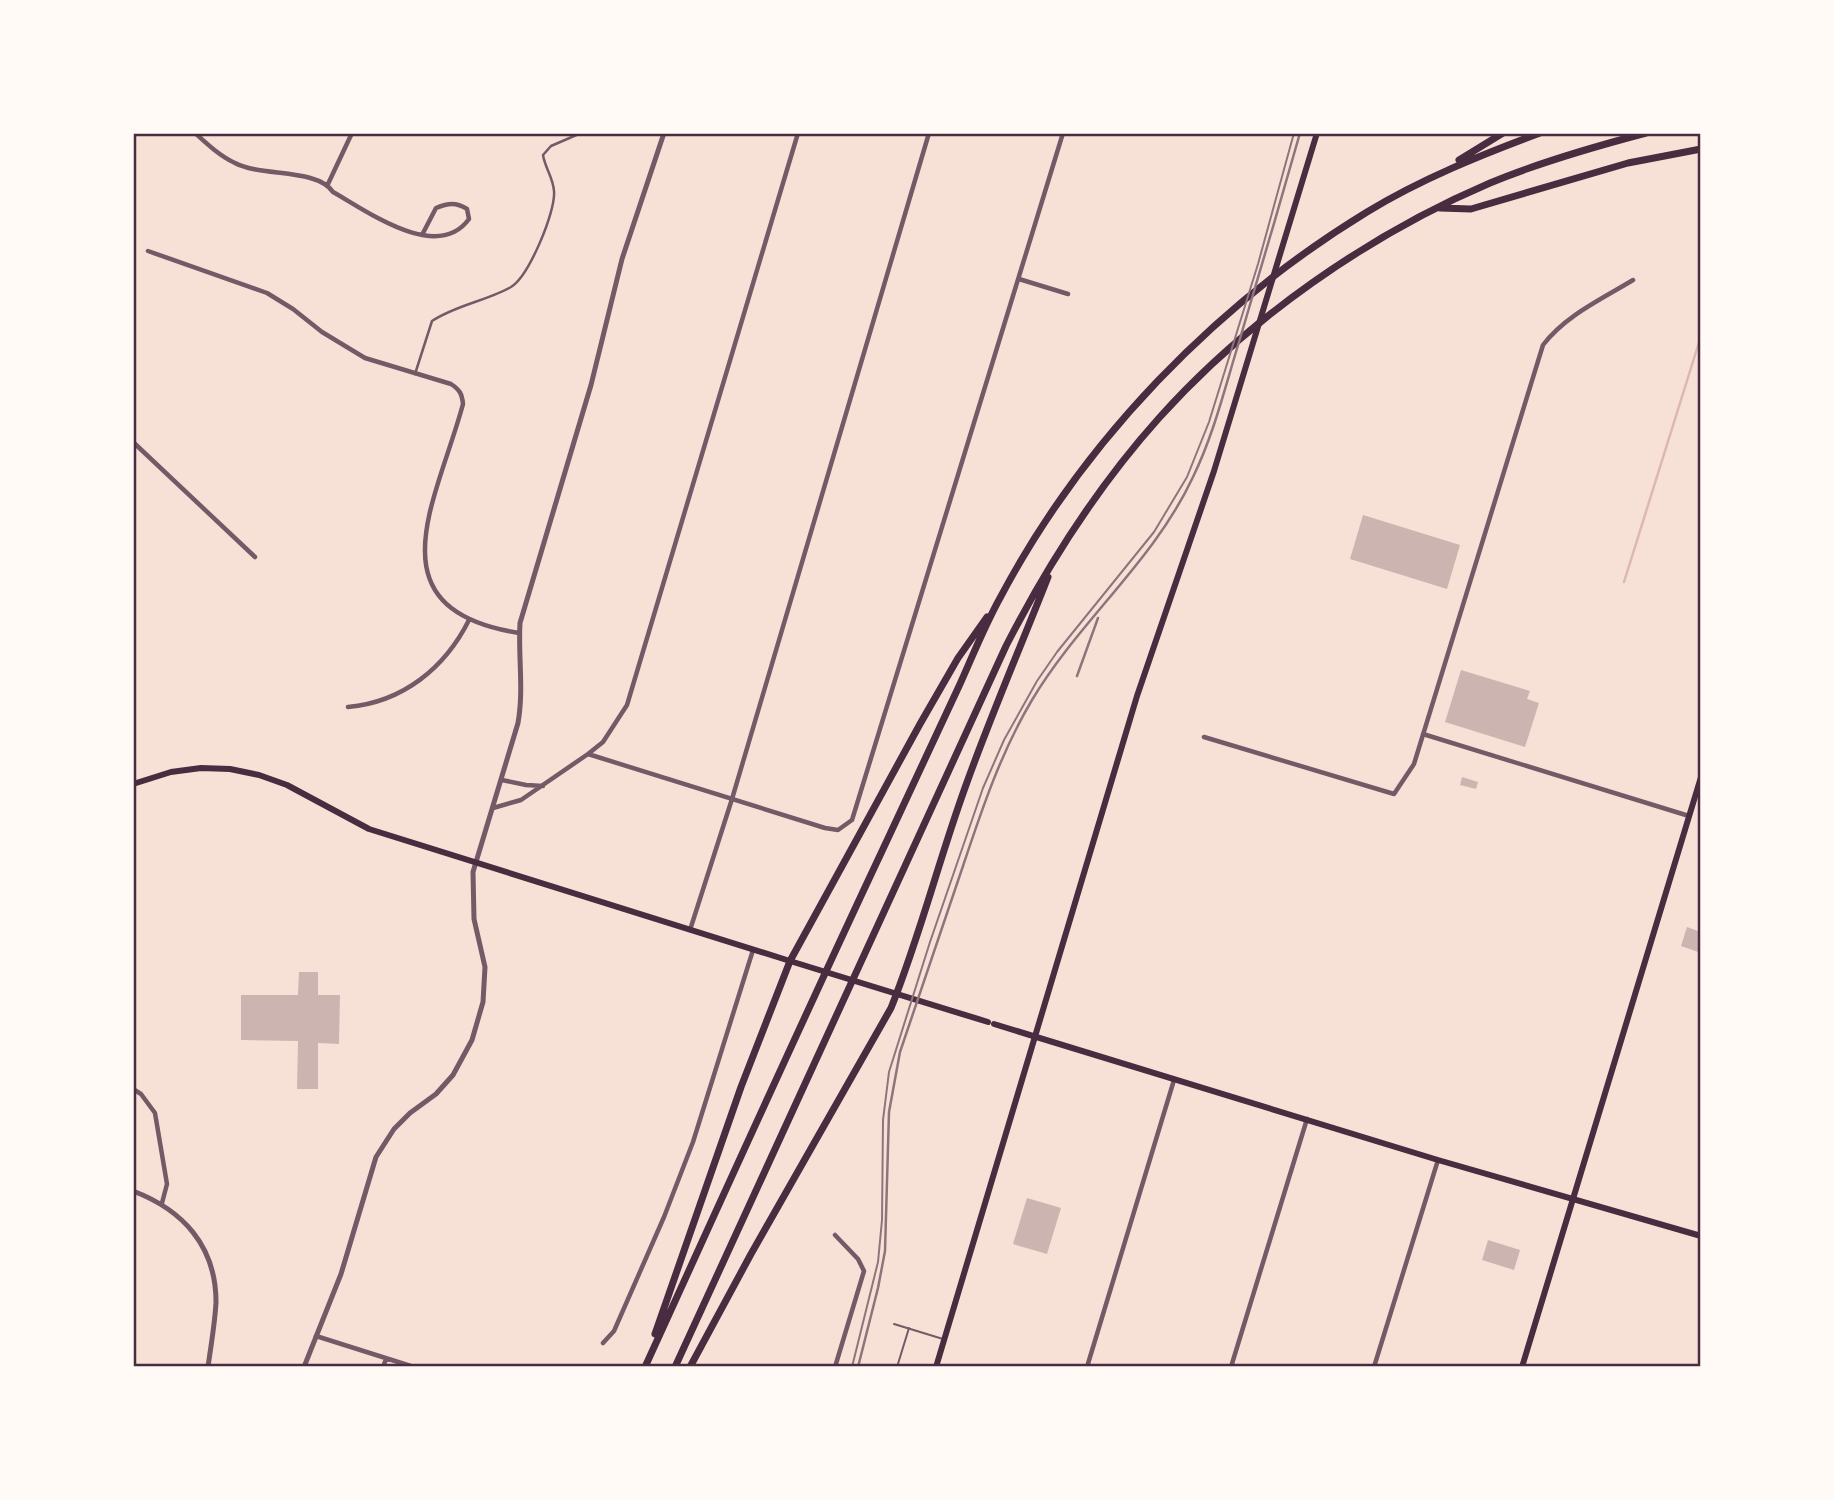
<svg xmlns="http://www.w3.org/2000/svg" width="1834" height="1500" font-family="Helvetica,sans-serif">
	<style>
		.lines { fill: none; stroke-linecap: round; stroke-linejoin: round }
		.stream { stroke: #dcb8b0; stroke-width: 2.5 }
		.building { fill: #ccb4b1 }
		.service { stroke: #755966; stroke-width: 2 }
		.pedestrian { stroke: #755966; stroke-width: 2.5 }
		.minor { stroke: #755966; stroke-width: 4.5 }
		.tertiary { stroke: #755966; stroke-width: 5 }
		.secondary { stroke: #4a2c40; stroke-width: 6 }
		.primary { stroke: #4a2c40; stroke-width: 6 }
		.motorway { stroke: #4a2c40; stroke-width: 7 }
		.tram { stroke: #8f747c; stroke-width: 2 }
		.rail { stroke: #8f747c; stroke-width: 2.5 }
		.neatline { fill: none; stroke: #4a2c40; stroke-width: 2.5 }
	</style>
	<rect width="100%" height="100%" fill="#f7e1d7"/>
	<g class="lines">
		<path class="stream" d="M 1624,582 L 1701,336"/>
	</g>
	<path class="building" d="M 1363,515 L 1460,545 L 1447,589 L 1350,559 Z
		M 1461,670 L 1530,691 L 1527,699 L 1539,703 L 1525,747 L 1445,722 Z
		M 1462,777 L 1478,782 L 1476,789 L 1460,785 Z
		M 1687,927 L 1701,932 L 1701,953 L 1681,946 Z
		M 299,972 L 318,972 L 318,995 L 340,995 L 339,1044 L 318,1043 L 318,1089 L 297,1089 L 298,1041 L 241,1040 L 241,995 L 298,995 Z
		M 1027,1198 L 1061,1208 L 1047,1254 L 1013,1244 Z
		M 1488,1240 L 1520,1250 L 1514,1270 L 1482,1260 Z"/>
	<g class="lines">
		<path class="service" d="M 894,1324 L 943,1339
			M 897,1367 L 909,1328"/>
		<path class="pedestrian" d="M 415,374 L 432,321 C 456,305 486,301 511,287 C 529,276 556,211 554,191 C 553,177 545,168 543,155 L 551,146 L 581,133"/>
		<path class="minor" d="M 195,133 C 207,144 220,156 235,163 C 261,177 317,168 333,192 C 367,211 437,263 469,219 L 467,209 C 456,202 448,203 436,208 L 422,235
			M 328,184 L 352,133
			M 148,251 L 267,293 L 293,309 L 322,332 L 365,358 L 451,384 C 460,390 462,394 463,404 C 437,501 369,609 519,633
			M 1019,279 L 1068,294
			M 133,442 L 255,557
			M 348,707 C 403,702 445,668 469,620
			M 1423,734 L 1689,816
			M 1204,737 L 1394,794 L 1414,764 L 1543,345 C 1566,315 1602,299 1633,280
			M 588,754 L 825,828 L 838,830 L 852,820 L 1063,133
			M 502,780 L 526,785 L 543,786
			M 493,808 L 521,800 L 588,754 L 603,742 L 627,705 L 798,133
			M 690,930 L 732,799 L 929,133
			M 133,1089 L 141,1094 L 155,1113 L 167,1184 L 162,1203
			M 316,1336 L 414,1367
			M 603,1343 L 614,1331 L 664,1217 L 693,1142 L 753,950
			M 383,1367 L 386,1359
			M 835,1367 L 864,1271 L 858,1259 L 835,1235
			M 1087,1367 L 1174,1080
			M 1231,1367 L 1307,1119
			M 1374,1367 L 1438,1160"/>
		<path class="tertiary" d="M 133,1191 C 183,1210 216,1246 216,1302 C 215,1323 211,1345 208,1367
			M 304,1367 L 341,1274 L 376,1157 L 394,1129 L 410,1113 L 436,1094 L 453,1075 L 472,1040 L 483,1002 L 485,967 L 474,919 L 473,872 L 518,723 C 524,689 518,656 520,623 L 591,385 L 622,259 L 664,133"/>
		<path class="secondary" d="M 133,784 L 171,772 L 201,768 L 230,769 L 259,775 L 287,785 L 369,829 L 790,961
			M 936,1367 L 1137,696 L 1214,471 L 1317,133
			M 1522,1367 L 1701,777"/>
		<path class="primary" d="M 790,961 L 988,1022
			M 994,1024 L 1438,1160 L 1701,1236"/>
		<path class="motorway" d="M 1459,160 L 1503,133
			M 1440,208 L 1471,209 L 1628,163 L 1701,149
			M 655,1334 L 741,1087 L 790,961 L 920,724 L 958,658 L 987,617
			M 645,1367 C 724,1194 802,1021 883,849 C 909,794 934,739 960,684 C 973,655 985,625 1000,598 C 1083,441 1216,304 1367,212 C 1421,179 1481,155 1540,133
			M 675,1367 L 1006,646 C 1048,564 1098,486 1159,418 C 1248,319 1368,235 1490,183 C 1540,162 1593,147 1646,133
			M 690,1367 L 751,1254 L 891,1008 C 920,936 939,859 966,785 C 991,715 1021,646 1048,577"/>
		<path class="tram" d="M 852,1367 L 878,1262 L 882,1220 L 883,1120 L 889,1072 L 930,942 L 983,788 L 1004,740 L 1037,681 L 1057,652 L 1154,532 L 1187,477 L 1209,422 L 1258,264 L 1294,133"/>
		<path class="rail" d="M 1077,676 L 1098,618
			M 858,1367 L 878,1288 L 885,1251 L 889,1112 L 900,1052 C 921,990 942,928 963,866 C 982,809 1001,752 1032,700 C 1079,621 1154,561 1193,477 C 1214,434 1225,387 1239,342 C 1260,272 1280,203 1300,133"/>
	</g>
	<rect width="1834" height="1500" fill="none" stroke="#fffaf5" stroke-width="270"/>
	<rect x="135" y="135" width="1564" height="1230" class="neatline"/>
</svg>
